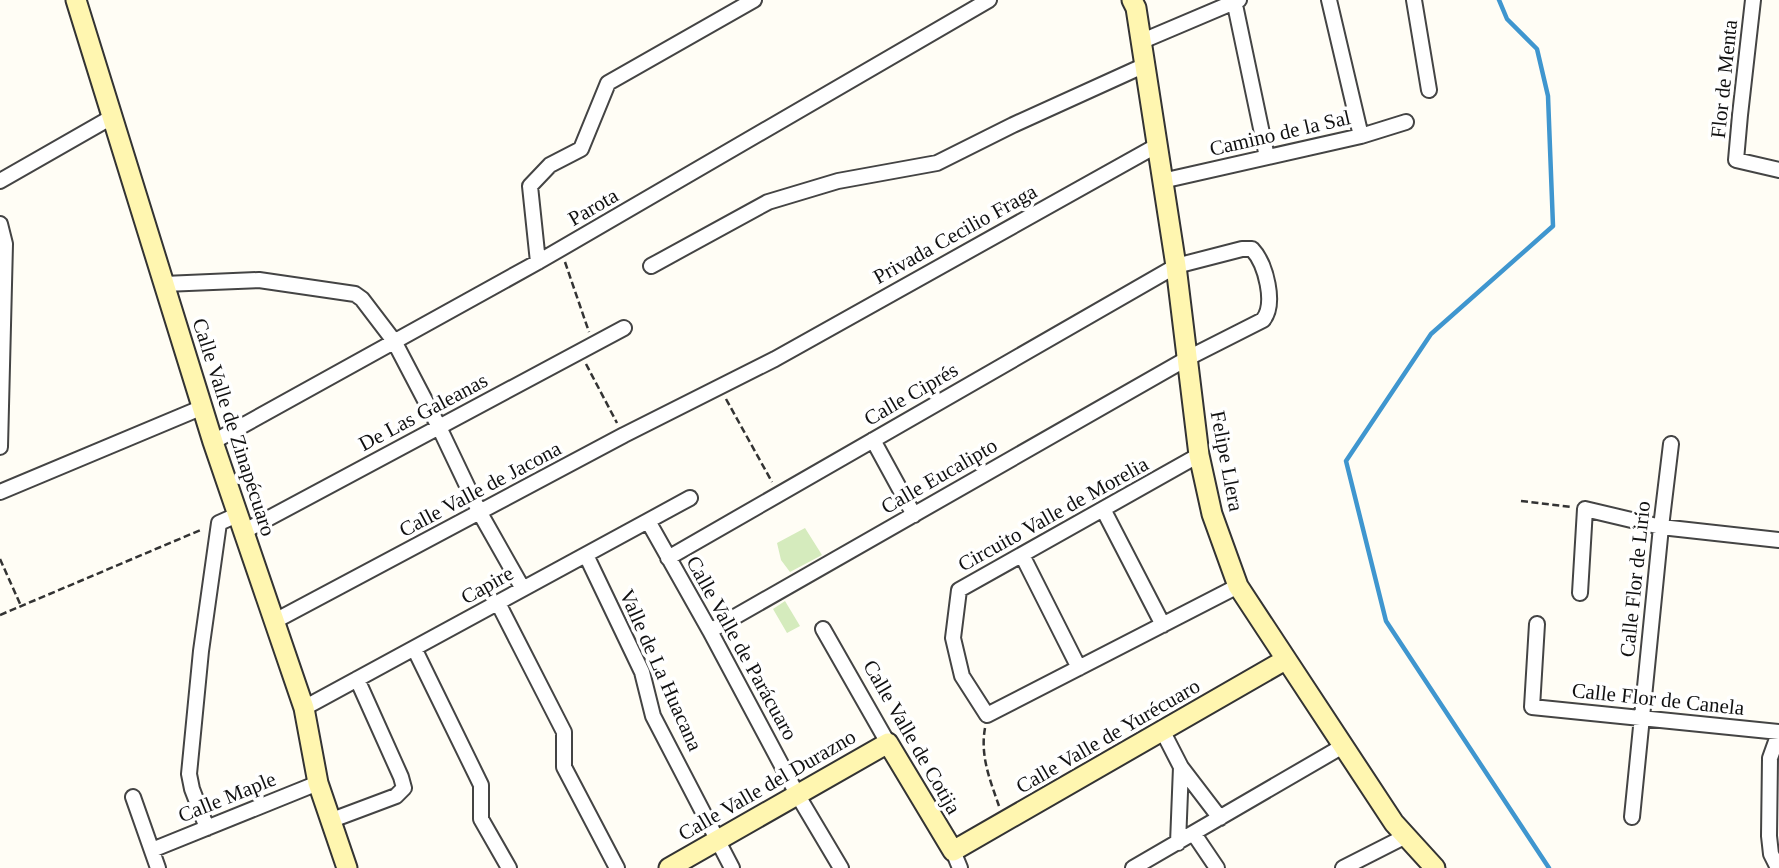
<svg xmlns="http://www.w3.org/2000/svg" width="1779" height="868" font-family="'Times New Roman',serif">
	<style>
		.green { fill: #d5ebbd }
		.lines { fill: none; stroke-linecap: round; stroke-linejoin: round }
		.stream { stroke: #3f96cf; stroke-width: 4.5 }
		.street-casing { stroke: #444; stroke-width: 18 }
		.secondary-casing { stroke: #333; stroke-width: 23 }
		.path { stroke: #333; stroke-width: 2.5; stroke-dasharray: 7 3.5; stroke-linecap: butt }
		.street { stroke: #fff; stroke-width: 14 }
		.secondary { stroke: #fff6b0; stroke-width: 19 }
		.labels { text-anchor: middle; stroke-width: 7; stroke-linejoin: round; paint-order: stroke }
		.street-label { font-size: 21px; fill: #111; stroke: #fff }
	</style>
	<rect width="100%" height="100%" fill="#fffdf5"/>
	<path class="green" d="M 805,528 L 822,555 L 790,572 L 781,560 L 777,543 Z
		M 785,601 L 800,626 L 787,633 L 773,609 Z"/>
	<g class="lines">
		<path class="stream" d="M 1499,0 L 1507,19 L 1537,49 L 1548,96 L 1553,226 L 1431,334 L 1346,461 L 1386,621 L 1549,868"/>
		<defs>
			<path id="street" d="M 1234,0 L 1267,157
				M 1329,0 L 1361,136
				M 1414,0 L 1429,90
				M 1753,0 L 1740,115 L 1736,160 L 1779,170
				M 1140,42 L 1239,0
				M 0,181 L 112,117
				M 1162,181 L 1361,136 L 1406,122
				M 0,224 L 5,244 L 0,447
				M 538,262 L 530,186 L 550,165 L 581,149 L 608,83 L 754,0
				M 651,266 L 768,202 L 838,181 L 937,163 L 1013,125 L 1143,66
				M 164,284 L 259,280 L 355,294 L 362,299 L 394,341 L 439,427 L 480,513 L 523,589
				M 873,440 L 914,515
				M 213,442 L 538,262 L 989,0
				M 1199,455 L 959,590 L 953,638 L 962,676 L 987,715 L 1238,586
				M 0,492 L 203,407
				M 1103,509 L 1163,625
				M 648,521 L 710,631 L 797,794 L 841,868
				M 243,532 L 624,328
				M 586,555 L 642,672 L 653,716 L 732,868
				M 1022,555 L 1079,668
				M 668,558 L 1176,266 L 1242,249 L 1252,249 C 1266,264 1276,304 1263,320 L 1188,358 L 710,631
				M 1580,593 L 1585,509 L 1661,527 L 1779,540
				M 498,603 L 564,732 L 564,767 L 617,868
				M 273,622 L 624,435 L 775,359 L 1156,146
				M 1537,624 L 1532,707 L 1779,732
				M 823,629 L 888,743
				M 414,648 L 481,785 L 481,819 L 509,868
				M 304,708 L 690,498
				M 1162,730 L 1181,767 L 1220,818
				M 133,797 L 158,868
				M 1632,817 L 1661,527 L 1671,444
				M 332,820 L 396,796 L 404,788 L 401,777 L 357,679
				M 207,828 L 192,789 L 189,774 L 201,651 L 219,523 L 237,515
				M 1194,834 L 1217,868
				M 1178,843 L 1181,767
				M 152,850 L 318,783
				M 953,851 L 960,868
				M 1133,868 L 1343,746
				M 1343,868 L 1406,836
				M 1778,868 L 1771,854 L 1769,836 L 1770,758 L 1779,733"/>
			<path id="secondary" d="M 76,0 L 213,442 L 304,708 L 318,783 L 347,868
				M 1132,0 L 1136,8 L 1176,266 L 1199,455 L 1212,514 L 1238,586 L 1394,823 L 1435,868
				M 669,868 L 888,743 L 953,851 L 1285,660"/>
		</defs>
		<use href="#street" class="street-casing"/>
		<use href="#secondary" class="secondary-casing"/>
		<path class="path" d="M 565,262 L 589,332
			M 586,364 L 617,423
			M 726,399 L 772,482
			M 1521,501 L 1571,507
			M 0,559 L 21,606
			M 0,615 L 203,529
			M 985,728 C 980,756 990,780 999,806"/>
		<use href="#street" class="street"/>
		<use href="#secondary" class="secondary"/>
	</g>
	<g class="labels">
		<g class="street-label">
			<text transform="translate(1724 79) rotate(-84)" y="7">Flor de Menta</text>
			<text transform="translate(1280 133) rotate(-13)" y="7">Camino de la Sal</text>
			<text transform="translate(593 207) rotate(-30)" y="7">Parota</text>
			<text transform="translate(955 234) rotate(-29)" y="7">Privada Cecilio Fraga</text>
			<text transform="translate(911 394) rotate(-30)" y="7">Calle Ciprés</text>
			<text transform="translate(423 412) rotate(-28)" y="7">De Las Galeanas</text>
			<text transform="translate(234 427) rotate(72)" y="7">Calle Valle de Zinapécuaro</text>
			<text transform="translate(1227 461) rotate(79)" y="7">Felipe Llera</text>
			<text transform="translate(939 476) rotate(-30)" y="7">Calle Eucalipto</text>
			<text transform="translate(480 489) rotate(-28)" y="7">Calle Valle de Jacona</text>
			<text transform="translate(1053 514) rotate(-29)" y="7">Circuito Valle de Morelia</text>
			<text transform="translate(1635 579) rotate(-84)" y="7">Calle Flor de Lirio</text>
			<text transform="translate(487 585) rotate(-29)" y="7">Capire</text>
			<text transform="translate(742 648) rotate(61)" y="7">Calle Valle de Parácuaro</text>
			<text transform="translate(661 670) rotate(66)" y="7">Valle de La Huacana</text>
			<text transform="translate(1658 699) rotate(6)" y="7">Calle Flor de Canela</text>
			<text transform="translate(1108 736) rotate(-30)" y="7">Calle Valle de Yurécuaro</text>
			<text transform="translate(912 737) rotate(60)" y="7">Calle Valle de Cotija</text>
			<text transform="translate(767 785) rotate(-30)" y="7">Calle Valle del Durazno</text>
			<text transform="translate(227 797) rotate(-22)" y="7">Calle Maple</text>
		</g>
	</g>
</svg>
